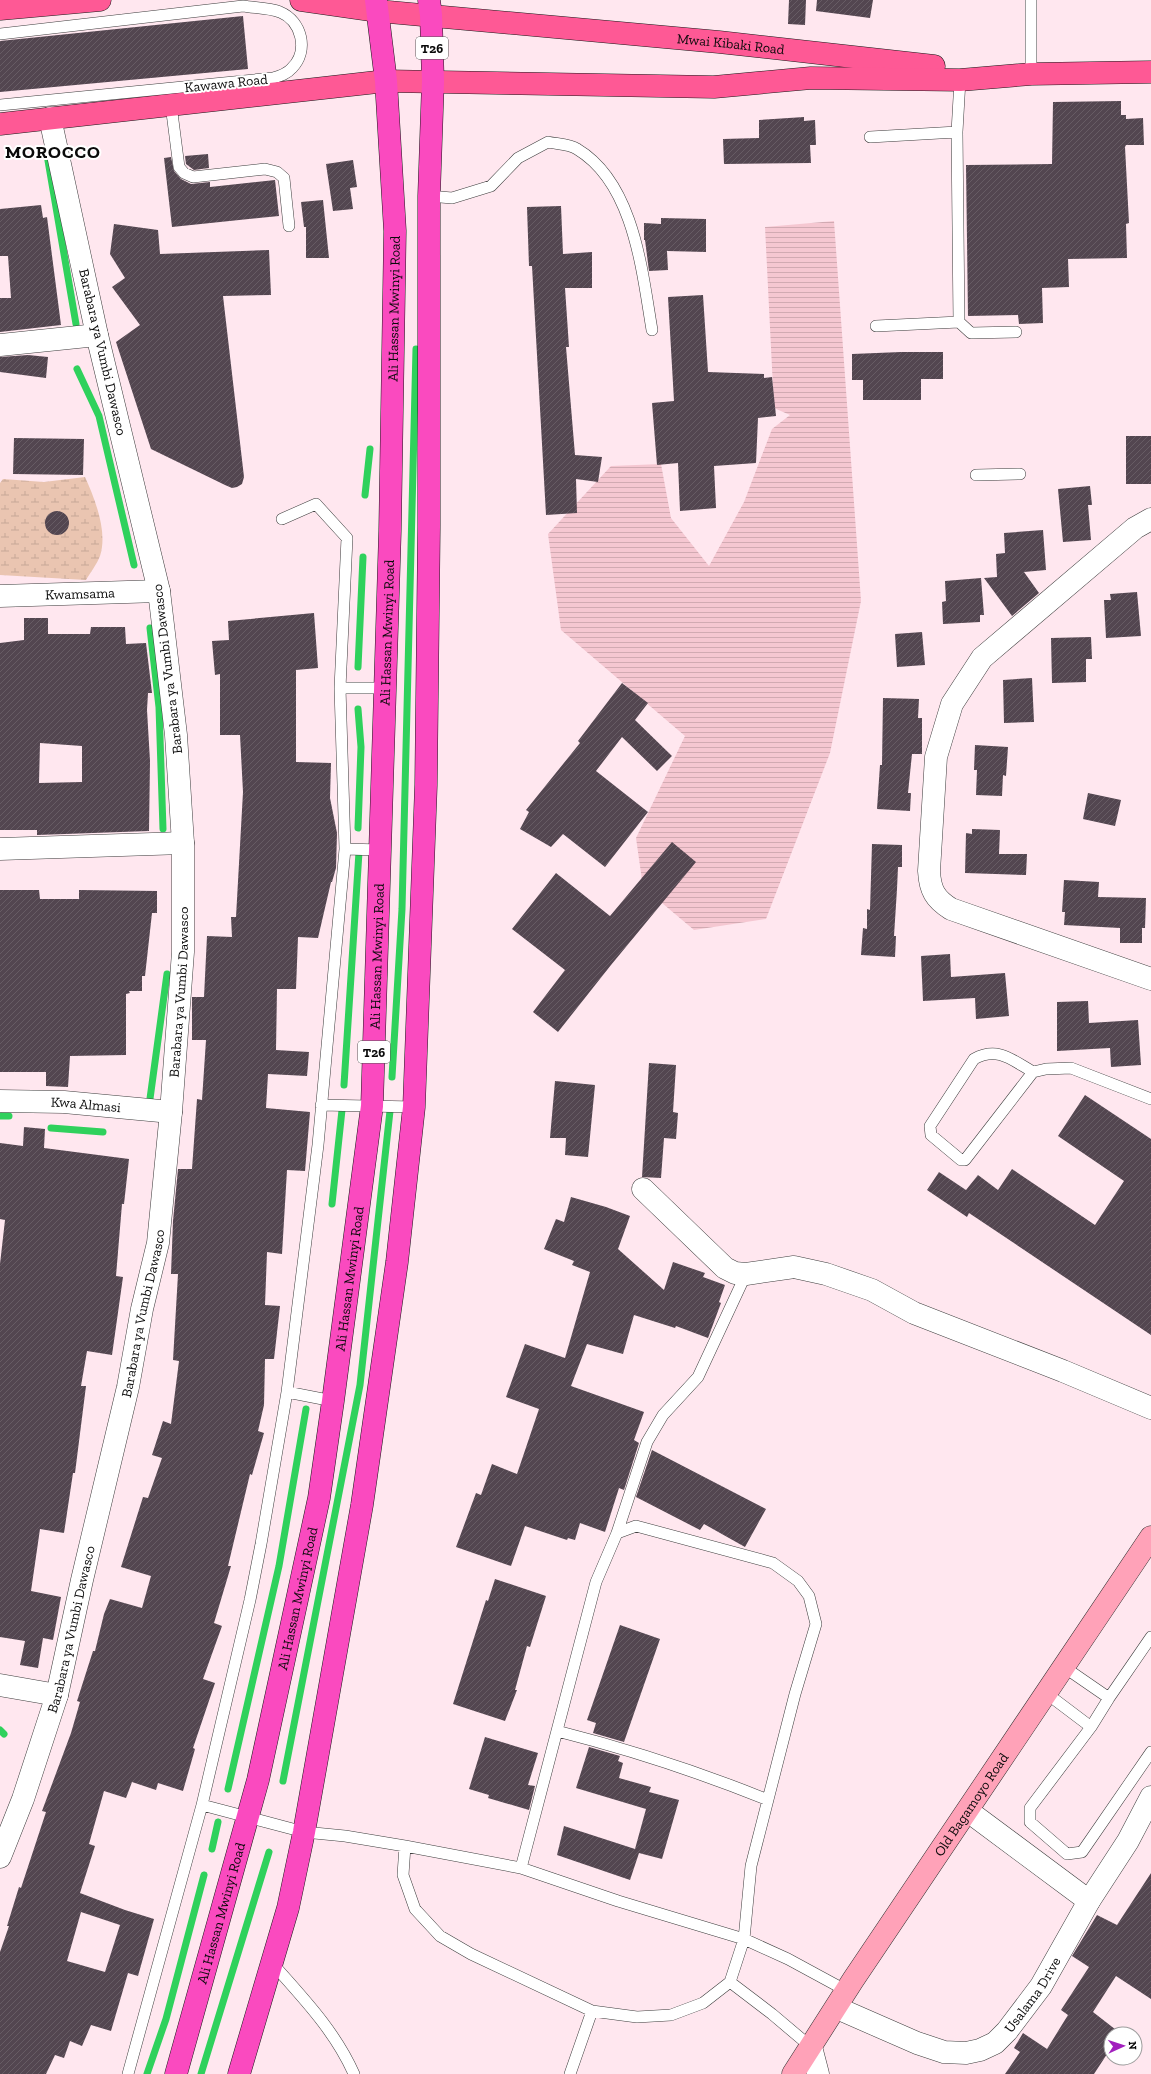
<svg xmlns="http://www.w3.org/2000/svg" width="1151" height="2074" font-family="'Zilla Slab',serif">
	<style>
		.farmland { fill: url(#farmland-rules) }
		.wetland { fill: url(#wetland-marsh) }
		.lines { fill: none; stroke-linecap: round; stroke-linejoin: round }
		.stream { stroke: #2fd15c; stroke-width: 7 }
		.building { fill: url(#building-hatch); fill-rule: evenodd }
		.lane-casing { stroke: #3d3d3d; stroke-width: 12 }
		.street-casing { stroke: #3d3d3d; stroke-width: 23 }
		.secondary-casing { stroke: #2c2c2c; stroke-width: 23 }
		.primary-casing { stroke: #1b1b1b; stroke-width: 23 }
		.highway-casing { stroke: #1b1b1b; stroke-width: 23 }
		.lane { stroke: #fff; stroke-width: 11 }
		.street { stroke: #fff; stroke-width: 22 }
		.secondary { stroke: #ffa2b8; stroke-width: 22 }
		.primary { stroke: #fe5995; stroke-width: 22 }
		.highway { stroke: #fa4abf; stroke-width: 22 }
		.labels { text-anchor: middle; stroke-width: 4; stroke-linejoin: round; paint-order: stroke }
		.shield { fill: #fff; stroke: #545454; stroke-width: 1 }
		.shield-label { font-size: 13px; font-weight: bold; fill: #0a0a0a }
		.street-label { font-size: 14px; fill: #0a0a0a; stroke: #fff }
		.district-label { font-size: 18px; font-weight: bold; letter-spacing: 1px; fill: #0a0a0a; stroke: #fff }
	</style>
	<defs>
		<pattern id="farmland-rules" width="6" height="5" patternUnits="userSpaceOnUse"><rect width="6" height="5" fill="#f5c7d1"/><path d="M0 2.5h6" fill="none" stroke="#d1aab2"/></pattern>
		<pattern id="wetland-marsh" width="20" height="14" patternUnits="userSpaceOnUse"><rect width="20" height="14" fill="#eac5b1"/><path d="M1 5h8M5 5V1M11 12h8M15 12V8" fill="none" stroke="#c7a897"/></pattern>
		<pattern id="building-hatch" width="6" height="6" patternUnits="userSpaceOnUse"><rect width="6" height="6" fill="#534650"/><path d="M-1 1l2-2M0 6l6-6M5 7l2-2" fill="none" stroke="#675c64"/></pattern>
	</defs>
	<rect width="100%" height="100%" fill="#ffe7ef"/>
	<path class="farmland" d="M 834,221 L 861,601 L 830,753 L 766,919 L 694,930 L 643,887 L 636,838 L 685,736 L 561,630 L 548,534 L 611,466 L 661,464 L 671,518 L 709,566 L 744,502 L 772,429 L 790,415 L 774,408 L 765,227 Z"/>
	<path class="wetland" d="M 85,477 C 95,499 108,532 100,556 C 97,564 90,573 86,580 L 0,575 L 0,483 L 3,479 L 44,482 Z"/>
	<g class="lines">
		<path class="stream" d="M 46,149 L 76,324
			M 77,369 L 99,416 L 134,565
			M 365,495 L 370,449
			M 150,628 L 159,707 L 163,829
			M 358,667 L 363,557
			M 358,709 L 361,747 L 358,828
			M 392,1077 L 402,909 L 416,349
			M 344,1085 L 359,852
			M 149,1106 L 167,974
			M 0,1116 L 9,1116
			M 51,1128 L 103,1132
			M 332,1204 L 342,1110
			M 0,1730 L 4,1734
			M 283,1781 L 360,1385 L 390,1111
			M 228,1789 L 279,1566 L 306,1409
			M 212,1849 L 218,1822
			M 147,2074 L 166,2019 L 204,1875
			M 201,2074 L 269,1852"/>
	</g>
	<path class="building" d="M 789,0 L 806,0 L 805,25 L 788,24 Z
		M 817,0 L 873,0 L 870,18 L 816,11 Z
		M 243,16 L 248,69 L 0,92 L 0,41 Z
		M 1121,101 L 1121,115 L 1126,115 L 1126,119 L 1143,118 L 1144,145 L 1126,145 L 1125,147 L 1129,223 L 1126,224 L 1127,258 L 1068,259 L 1069,287 L 1042,288 L 1043,323 L 1019,324 L 1018,315 L 968,316 L 966,165 L 1052,164 L 1053,102 Z
		M 804,117 L 804,121 L 815,120 L 816,145 L 810,145 L 811,163 L 724,164 L 723,139 L 759,138 L 759,120 Z
		M 208,154 L 209,168 L 194,170 L 186,164 L 185,156 Z
		M 171,157 L 174,171 L 181,179 L 191,184 L 210,182 L 210,187 L 275,180 L 279,216 L 172,227 L 164,158 Z
		M 353,160 L 357,187 L 350,188 L 353,209 L 333,211 L 326,164 Z
		M 323,200 L 329,258 L 306,258 L 306,227 L 304,227 L 301,202 Z
		M 41,205 L 43,218 L 47,217 L 61,325 L 0,332 L 0,298 L 11,298 L 8,256 L 0,256 L 0,209 Z
		M 561,206 L 563,254 L 592,252 L 592,288 L 565,288 L 569,347 L 566,347 L 575,455 L 602,457 L 598,482 L 576,479 L 577,513 L 546,515 L 532,266 L 529,266 L 527,207 Z
		M 661,218 L 706,219 L 706,252 L 667,251 L 668,270 L 649,271 L 645,240 L 644,240 L 644,223 L 661,224 Z
		M 114,224 L 158,230 L 160,254 L 269,250 L 271,295 L 223,296 L 244,477 L 242,484 L 237,487 L 232,488 L 225,485 L 151,449 L 116,342 L 140,325 L 112,287 L 125,278 L 110,254 Z
		M 703,295 L 708,372 L 764,374 L 764,378 L 772,377 L 776,416 L 758,418 L 756,463 L 714,466 L 716,508 L 680,511 L 678,463 L 657,465 L 652,403 L 674,401 L 668,297 Z
		M 901,352 L 943,352 L 943,379 L 921,379 L 921,400 L 863,400 L 863,380 L 852,380 L 852,354 Z
		M 28,355 L 48,357 L 46,378 L 0,372 L 0,357 Z
		M 1126,436 L 1151,436 L 1151,484 L 1126,484 Z
		M 14,438 L 84,439 L 83,475 L 13,474 Z
		M 1090,486 L 1092,505 L 1088,505 L 1091,540 L 1063,542 L 1058,489 Z
		M45 523a12 12 0 1 1 24 0a12 12 0 1 1-24 0Z
		M 1043,530 L 1046,570 L 1024,572 L 1039,593 L 1012,616 L 984,578 L 997,577 L 996,554 L 1005,553 L 1004,533 Z
		M 981,578 L 984,615 L 980,615 L 980,622 L 943,624 L 942,602 L 946,601 L 945,581 Z
		M 1137,592 L 1141,636 L 1106,638 L 1104,600 L 1111,600 L 1110,594 Z
		M 314,613 L 318,668 L 296,670 L 296,762 L 331,763 L 330,798 L 337,833 L 336,868 L 332,882 L 331,882 L 318,938 L 298,937 L 296,989 L 277,989 L 276,1050 L 309,1052 L 307,1076 L 268,1074 L 266,1108 L 310,1112 L 305,1171 L 287,1170 L 282,1254 L 267,1252 L 265,1305 L 280,1306 L 274,1359 L 265,1359 L 264,1405 L 258,1431 L 264,1433 L 252,1475 L 250,1474 L 228,1566 L 231,1566 L 214,1623 L 222,1626 L 203,1679 L 215,1683 L 193,1748 L 195,1749 L 183,1791 L 158,1783 L 156,1790 L 132,1782 L 126,1798 L 104,1791 L 89,1844 L 95,1846 L 80,1893 L 125,1910 L 154,1919 L 138,1976 L 128,1973 L 111,2031 L 91,2025 L 82,2046 L 70,2041 L 64,2058 L 55,2055 L 46,2074 L 0,2074 L 0,1952 L 9,1926 L 7,1926 L 19,1887 L 21,1888 L 46,1812 L 42,1811 L 71,1733 L 80,1702 L 77,1701 L 93,1651 L 95,1651 L 104,1614 L 110,1599 L 142,1608 L 151,1576 L 121,1567 L 143,1497 L 148,1498 L 162,1458 L 152,1455 L 163,1421 L 171,1424 L 179,1361 L 173,1360 L 178,1274 L 171,1274 L 173,1221 L 178,1169 L 192,1169 L 197,1099 L 202,1100 L 206,1040 L 192,1040 L 192,997 L 204,997 L 207,936 L 232,937 L 231,917 L 236,917 L 243,792 L 240,735 L 220,735 L 220,674 L 215,675 L 212,641 L 229,640 L 228,621 ZM 81,1912 L 120,1925 L 105,1972 L 67,1961 Z
		M 24,618 L 48,618 L 48,634 L 90,634 L 91,627 L 125,627 L 126,644 L 146,643 L 152,693 L 148,693 L 147,710 L 150,761 L 149,831 L 37,835 L 37,830 L 0,830 L 0,643 L 24,640 ZM 40,743 L 82,746 L 82,782 L 39,783 Z
		M 922,632 L 925,665 L 897,667 L 895,634 Z
		M 1091,637 L 1092,659 L 1086,659 L 1086,682 L 1052,683 L 1051,638 Z
		M 1032,678 L 1034,722 L 1004,723 L 1003,680 Z
		M 622,683 L 648,703 L 635,720 L 672,756 L 657,771 L 622,737 L 596,771 L 648,812 L 605,867 L 563,834 L 551,847 L 520,829 L 529,812 L 526,810 L 580,743 L 578,741 Z
		M 883,698 L 919,699 L 918,718 L 922,718 L 922,754 L 912,754 L 908,793 L 911,793 L 910,811 L 877,809 L 880,765 L 882,765 Z
		M 975,745 L 1008,747 L 1006,776 L 1003,775 L 1002,796 L 976,795 L 977,770 L 974,770 Z
		M 1088,793 L 1121,800 L 1115,826 L 1083,819 Z
		M 972,829 L 1000,830 L 999,854 L 1027,854 L 1026,875 L 965,873 L 966,833 L 972,834 Z
		M 672,842 L 696,862 L 611,965 L 558,1032 L 533,1012 L 565,970 L 512,929 L 556,873 L 610,916 Z
		M 872,844 L 902,845 L 902,867 L 898,867 L 897,889 L 894,936 L 896,936 L 895,957 L 861,955 L 863,928 L 867,929 L 867,909 L 870,910 Z
		M 1064,880 L 1099,882 L 1098,897 L 1146,898 L 1145,928 L 1142,928 L 1142,943 L 1120,943 L 1120,928 L 1064,925 L 1065,912 L 1062,912 Z
		M 0,890 L 39,890 L 40,899 L 79,899 L 79,890 L 157,891 L 157,913 L 152,913 L 145,976 L 142,976 L 142,991 L 129,991 L 130,993 L 126,994 L 126,1055 L 70,1056 L 68,1087 L 46,1086 L 46,1072 L 0,1072 Z
		M 950,954 L 951,977 L 1005,973 L 1009,1016 L 976,1019 L 975,998 L 923,1001 L 921,956 Z
		M 1088,1001 L 1089,1023 L 1138,1020 L 1141,1065 L 1111,1067 L 1110,1048 L 1057,1051 L 1057,1002 Z
		M 649,1063 L 676,1065 L 673,1112 L 678,1113 L 676,1139 L 664,1138 L 661,1178 L 642,1177 Z
		M 555,1081 L 595,1085 L 588,1157 L 565,1155 L 566,1138 L 550,1138 Z
		M 1085,1095 L 1151,1139 L 1151,1335 L 969,1213 L 967,1217 L 927,1190 L 939,1172 L 966,1190 L 978,1175 L 998,1190 L 1012,1169 L 1095,1225 L 1124,1181 L 1058,1136 Z
		M 24,1127 L 45,1129 L 44,1148 L 129,1159 L 124,1204 L 122,1204 L 116,1276 L 123,1277 L 112,1355 L 87,1351 L 81,1386 L 86,1386 L 75,1473 L 73,1473 L 64,1533 L 40,1529 L 31,1591 L 61,1597 L 53,1640 L 43,1638 L 38,1668 L 20,1665 L 25,1641 L 0,1637 L 0,1264 L 5,1220 L 0,1219 L 0,1143 L 23,1146 Z
		M 571,1197 L 606,1207 L 630,1216 L 618,1249 L 664,1290 L 673,1262 L 705,1273 L 703,1277 L 725,1285 L 719,1302 L 721,1303 L 708,1338 L 676,1326 L 675,1328 L 634,1315 L 623,1354 L 587,1344 L 571,1386 L 644,1412 L 634,1440 L 639,1443 L 624,1490 L 619,1488 L 605,1532 L 580,1523 L 575,1540 L 568,1538 L 567,1540 L 525,1526 L 511,1566 L 456,1547 L 476,1493 L 481,1495 L 492,1464 L 517,1474 L 539,1409 L 506,1397 L 525,1344 L 565,1358 L 590,1272 L 572,1265 L 574,1261 L 544,1249 L 556,1219 L 564,1222 Z
		M 652,1450 L 766,1509 L 745,1547 L 704,1524 L 700,1530 L 636,1497 Z
		M 495,1579 L 546,1596 L 530,1647 L 527,1646 L 515,1690 L 517,1690 L 505,1721 L 453,1704 L 486,1600 L 488,1601 Z
		M 620,1625 L 660,1639 L 624,1742 L 593,1733 L 596,1723 L 587,1720 Z
		M 485,1737 L 538,1753 L 528,1785 L 535,1786 L 529,1810 L 488,1798 L 489,1795 L 469,1789 Z
		M 589,1747 L 620,1756 L 618,1761 L 623,1763 L 619,1778 L 651,1787 L 649,1792 L 679,1800 L 662,1859 L 639,1853 L 630,1880 L 557,1855 L 564,1826 L 635,1849 L 646,1809 L 576,1788 Z
		M 1151,1873 L 1151,1999 L 1116,1976 L 1093,2012 L 1120,2033 L 1111,2034 L 1111,2048 L 1094,2074 L 1005,2074 L 1020,2052 L 1014,2048 L 1023,2033 L 1047,2049 L 1068,2015 L 1061,2010 L 1089,1967 L 1072,1956 L 1097,1915 L 1117,1925 Z"/>
	<g class="lines">
		<defs>
			<path id="lane" d="M 0,34 L 243,6 C 255,8 269,8 280,12 C 302,21 309,51 292,68 C 287,74 280,76 273,78 L 0,105
				M 1031,74 L 1031,0
				M 171,105 L 179,167 L 184,173 L 193,177 L 265,169 L 277,172 L 284,178 L 289,226
				M 870,137 L 957,132 L 960,80
				M 429,196 L 452,198 L 491,186 L 518,158 L 548,142 C 557,144 570,144 577,149 C 634,183 642,271 652,330
				M 959,322 L 971,333 L 1016,332
				M 876,326 L 959,322 L 957,132
				M 976,475 L 1020,474
				M 282,519 L 316,504 L 347,538 L 340,688 L 345,849 L 318,1145 L 287,1392 L 333,1401
				M 340,688 L 385,688
				M 345,849 L 381,850
				M 1033,1072 C 1012,1060 998,1046 974,1059 L 930,1126 L 931,1135 L 961,1160 L 965,1160 L 1033,1072 L 1046,1069 L 1071,1068 L 1151,1099
				M 321,1105 L 414,1107
				M 287,1392 L 261,1544 L 250,1600 L 202,1805 L 304,1832 L 345,1836 L 405,1846 L 521,1868 L 618,1901 L 744,1939 L 730,1982 L 703,2003 L 671,2015 L 637,2017 L 592,2011 L 471,1954 L 440,1936 L 415,1909 L 403,1875 L 405,1846
				M 617,1533 L 647,1442 L 663,1415 L 698,1377 L 746,1274
				M 1064,1667 L 1109,1698 L 1151,1637
				M 1046,1693 L 1091,1727
				M 1109,1698 L 1091,1727 L 1030,1808 L 1030,1822 L 1067,1854 L 1082,1852 L 1151,1752
				M 557,1731 C 628,1749 699,1772 768,1800
				M 521,1868 L 596,1582 L 617,1533 L 636,1526 L 773,1563 L 798,1581 L 809,1596 L 816,1624 L 795,1694 L 751,1866 L 744,1939 L 788,1959 L 847,1991
				M 272,1963 C 303,1998 335,2031 354,2074
				M 730,1982 L 772,2014 L 811,2047
				M 128,2074 L 202,1805
				M 570,2074 L 592,2011"/>
			<g id="street">
				<path d="M 0,345 L 97,335"/>
				<path d="M 1151,519 L 1135,528 L 982,658 L 952,704 L 936,757 L 929,871 C 930,890 935,899 951,909 L 1151,979"/>
				<path id="s1" d="M 0,596 L 159,591"/>
				<path d="M 0,849 L 183,843"/>
				<path id="s2" d="M 0,1101 L 64,1102 L 171,1112"/>
				<path d="M 643,1189 L 725,1268 L 735,1273 L 746,1274 L 794,1267 L 826,1274 L 872,1290 L 914,1313 L 1063,1371 L 1151,1408"/>
				<path d="M 0,1685 L 57,1695"/>
				<path d="M 968,1811 L 1089,1901"/>
				<path id="s3" d="M 0,1857 L 23,1799 L 57,1695 L 82,1580 L 128,1387 L 142,1309 L 158,1243 L 171,1112 L 183,952 L 183,843 L 176,735 L 159,591 L 97,335 L 50,118"/>
				<path id="s4" d="M 837,2008 L 917,2043 L 944,2052 L 966,2053 L 980,2050 L 995,2043 L 1007,2031 L 1041,1986 L 1089,1901 L 1128,1841 L 1151,1797"/>
				<path d="M 811,2047 L 818,2074"/>
			</g>
			<g id="secondary">
				<path id="s5" d="M 793,2074 L 853,1980 L 1151,1537"/>
			</g>
			<g id="primary">
				<path id="s6" d="M 301,0 L 378,11 L 719,42 L 934,66"/>
				<path d="M 0,9 L 100,0"/>
				<path d="M 0,124 L 386,81 L 714,87 L 811,78 L 960,80 L 1031,74 L 1151,72"/>
			</g>
			<g id="highway">
				<path id="s7" d="M 176,2074 L 258,1780 L 319,1498 L 333,1401 L 372,1106 L 390,531 L 395,231 L 386,81 L 376,0"/>
				<path d="M 239,2074 L 288,1908 L 304,1832 L 362,1505 L 397,1262 L 414,1107 L 426,785 L 429,527 L 429,196 L 433,81 L 431,15 L 429,0"/>
			</g>
		</defs>
		<use href="#lane" class="lane-casing"/>
		<use href="#street" class="street-casing"/>
		<use href="#secondary" class="secondary-casing"/>
		<use href="#primary" class="primary-casing"/>
		<use href="#highway" class="highway-casing"/>
		<use href="#lane" class="lane"/>
		<use href="#street" class="street"/>
		<use href="#secondary" class="secondary"/>
		<use href="#primary" class="primary"/>
		<use href="#highway" class="highway"/>
	</g>
	<g class="labels">
		<g class="shield">
			<rect x="416" y="37" width="32" height="22" rx="3"/>
			<rect x="358" y="1041" width="32" height="22" rx="3"/>
		</g>
		<g class="shield-label">
			<text x="432" y="53">T26</text>
			<text x="374" y="1057">T26</text>
		</g>
		<g class="street-label">
			<text dy="5" stroke="none"><textPath href="#s6" startOffset="432">Mwai Kibaki Road</textPath></text>
			<text transform="translate(226 83) rotate(-6)" y="5">Kawawa Road</text>
			<text dy="5" stroke="none"><textPath href="#s7" startOffset="1787">Ali Hassan Mwinyi Road</textPath></text>
			<text transform="translate(103 352) rotate(77)" y="5">Barabara ya Vumbi Dawasco</text>
			<text dy="5" stroke="none"><textPath href="#s1" startOffset="80">Kwamsama</textPath></text>
			<text dy="5" stroke="none"><textPath href="#s7" startOffset="1463">Ali Hassan Mwinyi Road</textPath></text>
			<text transform="translate(167 669) rotate(-97)" y="5">Barabara ya Vumbi Dawasco</text>
			<text dy="5" stroke="none"><textPath href="#s7" startOffset="1139">Ali Hassan Mwinyi Road</textPath></text>
			<text dy="5" stroke="none"><textPath href="#s3" startOffset="887">Barabara ya Vumbi Dawasco</textPath></text>
			<text dy="5" stroke="none"><textPath href="#s2" startOffset="86">Kwa Almasi</textPath></text>
			<text dy="5" stroke="none"><textPath href="#s7" startOffset="815">Ali Hassan Mwinyi Road</textPath></text>
			<text dy="5" stroke="none"><textPath href="#s3" startOffset="563">Barabara ya Vumbi Dawasco</textPath></text>
			<text dy="5" stroke="none"><textPath href="#s7" startOffset="491">Ali Hassan Mwinyi Road</textPath></text>
			<text dy="5" stroke="none"><textPath href="#s3" startOffset="239">Barabara ya Vumbi Dawasco</textPath></text>
			<text dy="5" stroke="none"><textPath href="#s5" startOffset="323">Old Bagamoyo Road</textPath></text>
			<text dy="5" stroke="none"><textPath href="#s7" startOffset="167">Ali Hassan Mwinyi Road</textPath></text>
			<text dy="5" stroke="none"><textPath href="#s4" startOffset="230">Usalama Drive</textPath></text>
		</g>
		<g class="district-label">
			<text x="53" y="158">MOROCCO</text>
		</g>
	</g>
	<g transform="translate(1123 2046) rotate(87)"><circle r="19" fill="#ffffff" stroke="#9d9d9d"/>
	<path d="M0-3L7 15L0 10L-7 15Z" fill="#a21fbe"/>
	<text y="-6" font-size="11" font-weight="bold" text-anchor="middle" fill="#0a0a0a">N</text>
	</g>
</svg>
